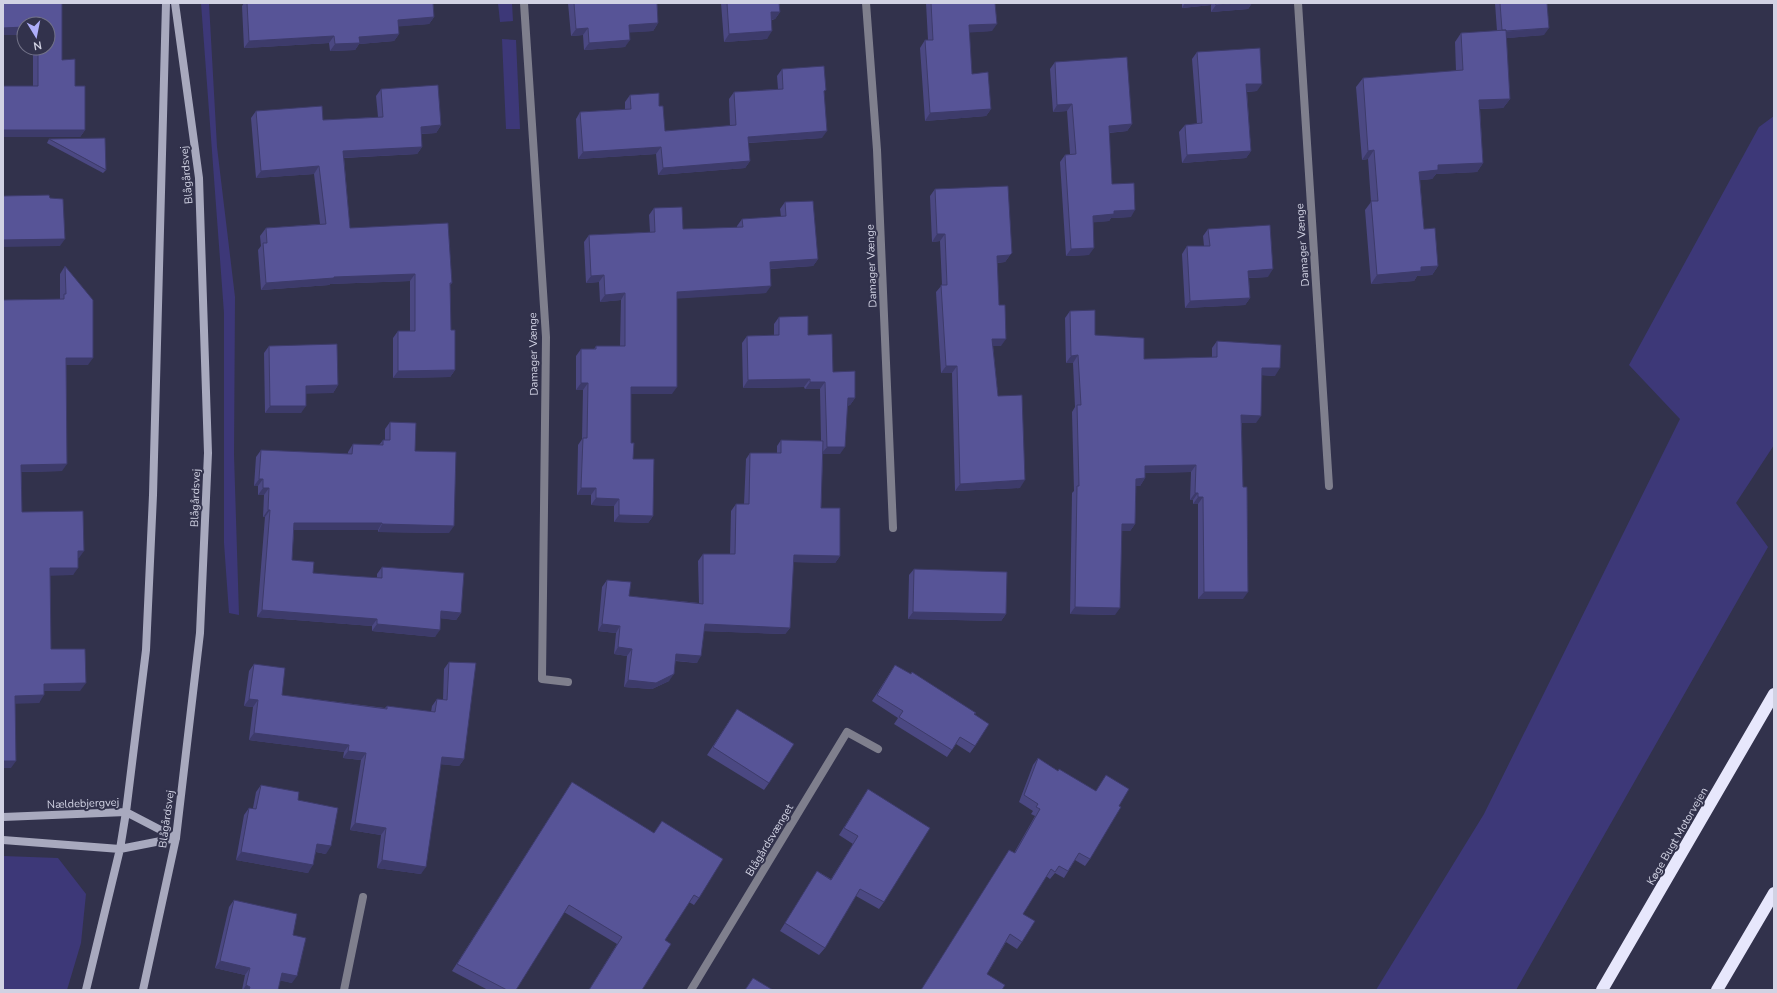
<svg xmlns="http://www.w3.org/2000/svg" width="1777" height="993" font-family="'Nunito Sans',sans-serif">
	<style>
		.green { fill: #3d3878 }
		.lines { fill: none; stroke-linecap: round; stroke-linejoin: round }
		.street { stroke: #7f7f8d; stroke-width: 8 }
		.secondary { stroke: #a8a9be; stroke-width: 8 }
		.highway { stroke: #e7e7fc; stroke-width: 12 }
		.wall { fill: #4b4882 }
		.shaded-wall { fill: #3d3b6a }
		.building { fill: #575497; stroke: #3d3b6a }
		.labels { text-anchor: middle; stroke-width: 4; stroke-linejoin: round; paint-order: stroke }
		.street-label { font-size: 11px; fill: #d1d2e3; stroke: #32324c }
	</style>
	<rect width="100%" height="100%" fill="#32324c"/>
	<path class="green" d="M 201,3 L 209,3 L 217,147 L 235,297 L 234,455 L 239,615 L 229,613 L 224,543 L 224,313 Z
		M 498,3 L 512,3 L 513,21 L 500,22 Z
		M 502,39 L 516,40 L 520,129 L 506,129 Z
		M 1774,116 L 1774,445 L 1736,503 L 1768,547 L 1516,990 L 1376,990 L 1484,814 L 1680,419 L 1629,365 L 1759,127 Z
		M 3,856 L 58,858 L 86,894 L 81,943 L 67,990 L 3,990 Z"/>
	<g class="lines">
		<path class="street" d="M 524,3 L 546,337 L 542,679 L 568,682
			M 866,3 L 877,150 L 893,528
			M 1298,3 L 1329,486
			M 344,990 L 363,897
			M 691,990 L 847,732 L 878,749"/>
		<path class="secondary" d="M 3,817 L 126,812 L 176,838
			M 3,840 L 120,849 L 176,838
			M 86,990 L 120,849 L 126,812 L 146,650 L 153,495 L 166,3
			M 143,990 L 176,838 L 200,633 L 208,453 L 199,178 L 175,3"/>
		<path class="highway" d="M 1602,990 L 1774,694
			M 1717,990 L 1774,893"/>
	</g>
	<path class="wall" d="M 62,3 L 62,60 L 75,86 L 85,130 L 80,137 L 33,86 L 33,48 L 48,48 L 48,24 Z
		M 244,3 L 433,3 L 434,17 L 429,24 L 398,26 L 399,34 L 394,41 L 359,44 L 355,50 L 330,51 L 329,43 L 244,48 L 242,6 Z
		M 568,3 L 657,3 L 658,23 L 653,31 L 630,32 L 625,47 L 584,50 L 583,35 L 571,36 Z
		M 721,3 L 779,3 L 780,12 L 775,19 L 772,20 L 767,39 L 724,42 Z
		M 926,3 L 995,3 L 992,31 L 969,32 L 972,74 L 991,109 L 986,116 L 925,121 L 920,48 L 925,40 L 928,40 Z
		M 1182,3 L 1252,3 L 1248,9 L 1211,12 L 1211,5 L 1182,8 Z
		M 1495,3 L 1547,3 L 1544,35 L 1506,38 L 1510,99 L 1503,108 L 1480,109 L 1483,163 L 1477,172 L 1436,174 L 1432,179 L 1420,180 L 1424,229 L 1438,266 L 1432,275 L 1417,276 L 1414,281 L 1371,284 L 1365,210 L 1371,202 L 1368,159 L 1362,160 L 1356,87 L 1363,78 L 1456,71 L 1455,42 L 1461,33 L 1497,31 Z
		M 1197,52 L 1257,91 L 1247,92 L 1251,151 L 1246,158 L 1182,163 L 1179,132 L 1185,125 L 1197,124 L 1192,59 Z
		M 1055,62 L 1132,124 L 1127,131 L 1109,133 L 1112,184 L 1131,217 L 1111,218 L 1109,221 L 1093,222 L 1089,255 L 1066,256 L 1060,162 L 1065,155 L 1070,154 L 1067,111 L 1053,112 L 1050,69 Z
		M 782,69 L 824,93 L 822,138 L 748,143 L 750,161 L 745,168 L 658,175 L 656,154 L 578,159 L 576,119 L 580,112 L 625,109 L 625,102 L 630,95 L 659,106 L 665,131 L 730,126 L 729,99 L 734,92 L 778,89 L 777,76 Z
		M 381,89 L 441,125 L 436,133 L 421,134 L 422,147 L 417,154 L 344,158 L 350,228 L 452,283 L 450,285 L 451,330 L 455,370 L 450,377 L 393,378 L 393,338 L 398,331 L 410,331 L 410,281 L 330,284 L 329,285 L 261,290 L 258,250 L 261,246 L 260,236 L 266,228 L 320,224 L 314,174 L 256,178 L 251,118 L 256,111 L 323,120 L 378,117 L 376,96 Z
		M 49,139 L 106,170 L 103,173 L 47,143 Z
		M 935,189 L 1010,255 L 1005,262 L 997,263 L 1001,346 L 993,346 L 998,396 L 1020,488 L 955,491 L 952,373 L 941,373 L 936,292 L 942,285 L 940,241 L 932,242 L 930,196 Z
		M 785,202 L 818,259 L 813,266 L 770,269 L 766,293 L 677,298 L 672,394 L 631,394 L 631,443 L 633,459 L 653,516 L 648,523 L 614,522 L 614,506 L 591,505 L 591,495 L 577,495 L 578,445 L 582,439 L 583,390 L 576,390 L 576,356 L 581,349 L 594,349 L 596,346 L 620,346 L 621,300 L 600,302 L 599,282 L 586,283 L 584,242 L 589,235 L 650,232 L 649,215 L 654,208 L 683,229 L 737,228 L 737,226 L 742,219 L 781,217 L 780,209 Z
		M 1208,229 L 1268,277 L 1249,278 L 1250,298 L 1245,305 L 1185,308 L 1182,254 L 1187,246 L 1204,246 L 1203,236 Z
		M 65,266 L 88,365 L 66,365 L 62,471 L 21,472 L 22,512 L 79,558 L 78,558 L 73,575 L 50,575 L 51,649 L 80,691 L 44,691 L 39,703 L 15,703 L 11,768 L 3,768 L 3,300 L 60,299 L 60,274 Z
		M 1070,311 L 1095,335 L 1144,359 L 1212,357 L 1212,348 L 1217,341 L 1275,376 L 1262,375 L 1256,423 L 1242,423 L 1243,599 L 1198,599 L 1198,504 L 1193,504 L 1193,500 L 1190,500 L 1191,472 L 1145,473 L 1145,478 L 1140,486 L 1136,486 L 1135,524 L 1130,531 L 1121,531 L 1115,615 L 1070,614 L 1072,493 L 1074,491 L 1072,412 L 1075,407 L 1073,363 L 1066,363 L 1065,318 Z
		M 779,317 L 808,335 L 833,372 L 855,398 L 850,405 L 847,406 L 840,454 L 823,454 L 821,508 L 840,556 L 835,563 L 793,562 L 790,628 L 785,634 L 704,631 L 697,663 L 675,661 L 669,681 L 652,689 L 624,687 L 627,656 L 614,654 L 616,633 L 598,631 L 602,587 L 607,580 L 629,596 L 699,603 L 698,561 L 703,554 L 730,554 L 731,511 L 736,504 L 744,504 L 746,459 L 750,453 L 777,453 L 777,446 L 781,440 L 821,441 L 820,389 L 805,389 L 804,387 L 743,388 L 742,343 L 747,336 L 774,335 L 774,324 Z
		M 269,346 L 338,385 L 333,393 L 306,393 L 301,413 L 265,413 L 264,353 Z
		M 390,422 L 415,451 L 449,533 L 378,532 L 378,530 L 294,530 L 292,560 L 313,573 L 351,576 L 377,578 L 377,574 L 382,567 L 461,613 L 456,620 L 441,618 L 435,637 L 372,631 L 372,626 L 257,617 L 265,517 L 263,517 L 264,495 L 258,495 L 258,486 L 254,486 L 256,457 L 261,450 L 348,454 L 348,452 L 353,444 L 379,445 L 383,440 L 385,440 L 385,429 Z
		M 914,569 L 1006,614 L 1001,621 L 908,619 L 909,575 Z
		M 449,662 L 464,759 L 459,766 L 441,764 L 421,874 L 377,868 L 381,835 L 350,830 L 361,760 L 343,758 L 344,752 L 249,740 L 253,707 L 244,706 L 249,671 L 254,664 L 282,695 L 385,708 L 387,706 L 431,712 L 432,706 L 437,699 L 443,700 L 444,669 Z
		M 895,665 L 910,674 L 912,672 L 974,714 L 975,746 L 970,753 L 956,744 L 947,757 L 894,724 L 898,718 L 872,701 Z
		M 737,709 L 769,783 L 764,790 L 707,755 Z
		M 1038,758 L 1058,771 L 1096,791 L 1106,775 L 1119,806 L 1090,859 L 1085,866 L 1075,860 L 1064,878 L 1055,873 L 1050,879 L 1046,876 L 1023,914 L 1022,942 L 1017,949 L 1006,942 L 987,974 L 1002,990 L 921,990 L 1005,857 L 1009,850 L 1014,853 L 1035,816 L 1031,814 L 1033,811 L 1019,802 L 1033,765 Z
		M 572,782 L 654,833 L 662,821 L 699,898 L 694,905 L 689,902 L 665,940 L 642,990 L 589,990 L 617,944 L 564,912 L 516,990 L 488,990 L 452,971 Z
		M 261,785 L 298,800 L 326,854 L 316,852 L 308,873 L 236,860 L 244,815 L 249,808 L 253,808 L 256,792 Z
		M 868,789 L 884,902 L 879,909 L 856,896 L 825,948 L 819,955 L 780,931 L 817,871 L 831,879 L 853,844 L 839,835 Z
		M 234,900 L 293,935 L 292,983 L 280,980 L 278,990 L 242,990 L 245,975 L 215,968 L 229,907 Z"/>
	<path class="shaded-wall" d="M 1185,3 L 1212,3 L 1211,5 L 1182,8 Z
		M 1245,3 L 1252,3 L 1248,9 L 1211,12 L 1216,5 Z
		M 771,12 L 780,12 L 775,19 L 766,20 Z
		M 434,17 L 429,24 L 393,27 L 398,20 Z
		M 658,23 L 653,31 L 624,33 L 629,25 Z
		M 997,24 L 992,31 L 964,33 L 969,25 Z
		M 24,27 L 24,35 L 3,35 L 3,28 Z
		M 588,28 L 583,35 L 571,36 L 576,29 Z
		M 1549,28 L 1544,35 L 1497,39 L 1502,32 Z
		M 772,31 L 767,39 L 724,42 L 729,34 Z
		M 399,34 L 394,41 L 359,44 L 355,50 L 330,51 L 335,44 L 359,37 Z
		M 334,36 L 329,43 L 244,48 L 249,41 Z
		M 630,40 L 625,47 L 584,50 L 589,43 Z
		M 1246,84 L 1262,84 L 1257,91 L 1241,92 Z
		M 1510,99 L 1503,108 L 1473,109 L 1479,100 Z
		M 1072,104 L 1067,111 L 1053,112 L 1057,105 Z
		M 991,109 L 986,116 L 925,121 L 930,113 Z
		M 1132,124 L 1127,131 L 1104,133 L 1109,126 Z
		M 441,125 L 436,133 L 416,134 L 421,127 Z
		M 3,130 L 85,130 L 80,137 L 3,137 Z
		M 827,131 L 822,138 L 743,143 L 748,137 Z
		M 422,147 L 417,154 L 338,158 L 343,151 Z
		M 661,147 L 656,154 L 578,159 L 583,152 Z
		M 1374,150 L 1368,159 L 1362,160 L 1368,151 Z
		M 1251,151 L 1246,158 L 1182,163 L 1187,155 Z
		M 750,161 L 745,168 L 658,175 L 663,168 Z
		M 1483,163 L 1477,172 L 1436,174 L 1432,179 L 1413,181 L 1419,172 L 1438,165 Z
		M 319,166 L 314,174 L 256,178 L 261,171 Z
		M 1135,210 L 1131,217 L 1111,218 L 1109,221 L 1088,223 L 1093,216 L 1114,211 Z
		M 937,234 L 945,234 L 940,241 L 932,242 Z
		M 65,239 L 60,246 L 3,247 L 3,240 Z
		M 1094,248 L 1089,255 L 1066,256 L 1071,249 Z
		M 1010,255 L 1005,262 L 992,263 L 997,256 Z
		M 818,259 L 813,266 L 765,269 L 770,262 Z
		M 1438,266 L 1432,275 L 1417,276 L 1414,281 L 1371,284 L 1377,275 L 1421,267 Z
		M 1273,269 L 1268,277 L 1243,278 L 1248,271 Z
		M 415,274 L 410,281 L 330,284 L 329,285 L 261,290 L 266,283 L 334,277 Z
		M 604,275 L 599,282 L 586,283 L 591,276 Z
		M 771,286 L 766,293 L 672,299 L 677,292 Z
		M 625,293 L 621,300 L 600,302 L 605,295 Z
		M 1250,298 L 1245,305 L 1185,308 L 1190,301 Z
		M 992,339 L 1006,339 L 1001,346 L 987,346 Z
		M 1078,355 L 1073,363 L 1066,363 L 1071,356 Z
		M 66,358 L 93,358 L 88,365 L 61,365 Z
		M 946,366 L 957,366 L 952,373 L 941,373 Z
		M 1262,368 L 1280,368 L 1275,376 L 1257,375 Z
		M 455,370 L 450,377 L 393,378 L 398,371 Z
		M 810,379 L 804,387 L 743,388 L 748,380 Z
		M 810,382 L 825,382 L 820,389 L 805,389 Z
		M 581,383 L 588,383 L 583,390 L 576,390 Z
		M 338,385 L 333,393 L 300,394 L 306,386 Z
		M 631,387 L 677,387 L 672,394 L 626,394 Z
		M 848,398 L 855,398 L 850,405 L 843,406 Z
		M 270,406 L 306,406 L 301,413 L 265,413 Z
		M 1241,415 L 1261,416 L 1256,423 L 1236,423 Z
		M 827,447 L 845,447 L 840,454 L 821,454 Z
		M 67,464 L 62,471 L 16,472 L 21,465 Z
		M 1196,465 L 1191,472 L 1140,473 L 1145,466 Z
		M 1145,478 L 1140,486 L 1131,486 L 1136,479 Z
		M 259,479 L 263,479 L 258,486 L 254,486 Z
		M 1025,480 L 1020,488 L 955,491 L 960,484 Z
		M 263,488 L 269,488 L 264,495 L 258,495 Z
		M 581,488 L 596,488 L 591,495 L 577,495 Z
		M 1195,493 L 1198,493 L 1193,500 L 1190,500 Z
		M 1198,497 L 1203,497 L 1198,504 L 1193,504 Z
		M 596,498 L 619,499 L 614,506 L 591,505 Z
		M 268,510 L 270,510 L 265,517 L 263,517 Z
		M 619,515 L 653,516 L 648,523 L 614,522 Z
		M 294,523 L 382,523 L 378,530 L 289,530 Z
		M 382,524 L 454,526 L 449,533 L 378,532 Z
		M 1122,524 L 1135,524 L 1130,531 L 1117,531 Z
		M 78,551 L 84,551 L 79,558 L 72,558 Z
		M 794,555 L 840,556 L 835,563 L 789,562 Z
		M 50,568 L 78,568 L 73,575 L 45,576 Z
		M 1204,592 L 1248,592 L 1243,599 L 1198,599 Z
		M 1075,607 L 1120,608 L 1115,615 L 1070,614 Z
		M 262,610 L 377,619 L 372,626 L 257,617 Z
		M 441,611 L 461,613 L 456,620 L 436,618 Z
		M 913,612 L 1006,614 L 1001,621 L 908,619 Z
		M 377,624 L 440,630 L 435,637 L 372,631 Z
		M 602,624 L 620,626 L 616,633 L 598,631 Z
		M 705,624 L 790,628 L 785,634 L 700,631 Z
		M 618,647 L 632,649 L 627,656 L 614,654 Z
		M 676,654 L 701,656 L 697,663 L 671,660 Z
		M 674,674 L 669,681 L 652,689 L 624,687 L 628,680 Z
		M 86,683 L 80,691 L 39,691 L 44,684 Z
		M 44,695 L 39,703 L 10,704 L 15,696 Z
		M 249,699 L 258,700 L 253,707 L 244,706 Z
		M 254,733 L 349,745 L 344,752 L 249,740 Z
		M 348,751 L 366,753 L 361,760 L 343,758 Z
		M 442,757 L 464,759 L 459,766 L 437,764 Z
		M 3,761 L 16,761 L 11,768 L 3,768 Z
		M 355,823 L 386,828 L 381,835 L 350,830 Z
		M 317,844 L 331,846 L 326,854 L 312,851 Z
		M 241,852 L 313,865 L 308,873 L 236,860 Z
		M 382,860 L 426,867 L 421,874 L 377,868 Z
		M 220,961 L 250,968 L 245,975 L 215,968 Z
		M 282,973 L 297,976 L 292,983 L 277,980 Z
		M 246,985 L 250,987 L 248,990 L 243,990 Z"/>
	<path class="building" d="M 3,3 L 62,3 L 62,60 L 75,59 L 75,86 L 85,86 L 85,130 L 3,130 L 3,86 L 38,86 L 38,48 L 48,48 L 48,24 L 24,24 L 24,27 L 3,28 Z
		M 247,3 L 433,3 L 434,17 L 398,20 L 399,34 L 359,37 L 360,43 L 335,44 L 334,36 L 249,41 Z
		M 574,3 L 657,3 L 658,23 L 629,25 L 630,40 L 589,43 L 588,28 L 576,29 Z
		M 727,3 L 779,3 L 780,12 L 771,12 L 772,31 L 729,34 Z
		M 931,3 L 995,3 L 997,24 L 969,25 L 972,74 L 988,72 L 991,109 L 930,113 L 925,40 L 933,40 Z
		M 1215,3 L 1245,3 L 1216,5 Z
		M 1500,3 L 1547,3 L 1549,28 L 1506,31 L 1506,30 L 1502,30 Z
		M 1506,30 L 1510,99 L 1479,100 L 1483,163 L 1438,165 L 1438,170 L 1419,172 L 1424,229 L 1435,228 L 1438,266 L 1421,267 L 1421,271 L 1377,275 L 1371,201 L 1378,201 L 1374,150 L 1368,151 L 1363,78 L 1463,70 L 1461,33 Z
		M 1260,48 L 1262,84 L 1246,84 L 1251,151 L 1187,155 L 1185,125 L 1202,123 L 1197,52 Z
		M 1127,57 L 1132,124 L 1109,126 L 1112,184 L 1134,183 L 1135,210 L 1114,211 L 1114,214 L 1093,216 L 1094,248 L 1071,249 L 1065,155 L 1076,154 L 1072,104 L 1057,105 L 1055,62 Z
		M 824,66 L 826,90 L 824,91 L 827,131 L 748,137 L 750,161 L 663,168 L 661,147 L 583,152 L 580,112 L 631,109 L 630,95 L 659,93 L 659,106 L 663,106 L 665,131 L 736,125 L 734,92 L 783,89 L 782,69 Z
		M 438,85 L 441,125 L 421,127 L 422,147 L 343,151 L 350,228 L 448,223 L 452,283 L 450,283 L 451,330 L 455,330 L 455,370 L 398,371 L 398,331 L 415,331 L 415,274 L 334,277 L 334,278 L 266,283 L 263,243 L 267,243 L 266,228 L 326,224 L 319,166 L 261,171 L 256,111 L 322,106 L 323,120 L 383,117 L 381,89 Z
		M 105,138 L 106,170 L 49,139 Z
		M 1008,186 L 1012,253 L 1010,255 L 997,256 L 999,305 L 1005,305 L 1006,339 L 992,339 L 998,396 L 1022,395 L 1025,480 L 960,484 L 957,366 L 946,366 L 941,285 L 947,285 L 945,234 L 937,234 L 935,189 Z
		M 49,195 L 50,198 L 63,199 L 65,239 L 3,240 L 3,196 Z
		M 813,201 L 818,259 L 770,262 L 771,286 L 677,292 L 677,387 L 631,387 L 631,443 L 634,443 L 633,459 L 654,459 L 653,516 L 619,515 L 619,499 L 596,498 L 596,488 L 581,488 L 583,438 L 587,438 L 588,383 L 581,383 L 581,349 L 596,349 L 596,346 L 625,346 L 625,293 L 605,295 L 604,275 L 591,276 L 589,235 L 655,232 L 654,208 L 682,207 L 683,229 L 743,227 L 742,219 L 786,216 L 785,202 Z
		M 1270,225 L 1273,269 L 1248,271 L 1250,298 L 1190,301 L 1187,246 L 1210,246 L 1208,229 Z
		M 65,266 L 93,300 L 93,358 L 66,358 L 67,464 L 21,465 L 22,512 L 83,511 L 84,551 L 78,551 L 78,568 L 50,568 L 51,649 L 85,649 L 86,683 L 44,684 L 44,695 L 15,696 L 16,761 L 3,761 L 3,300 L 64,299 L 64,294 L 66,294 Z
		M 1095,310 L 1095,335 L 1144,338 L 1144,359 L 1217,357 L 1217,341 L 1281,345 L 1280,368 L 1262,368 L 1261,416 L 1241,415 L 1243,487 L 1247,487 L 1248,592 L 1204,592 L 1203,497 L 1198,497 L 1198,493 L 1195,493 L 1196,465 L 1145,466 L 1145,478 L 1136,479 L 1135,524 L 1122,524 L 1120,608 L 1075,607 L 1077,486 L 1079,486 L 1077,405 L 1081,405 L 1078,355 L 1071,356 L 1070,311 Z
		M 808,316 L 808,335 L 832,334 L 833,372 L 855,371 L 855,398 L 848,398 L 845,447 L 827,447 L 825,382 L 810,382 L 810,379 L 748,380 L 747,336 L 779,335 L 779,317 Z
		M 337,344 L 338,385 L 306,386 L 306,406 L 270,406 L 269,346 Z
		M 390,422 L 416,423 L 415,451 L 456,452 L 454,526 L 382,524 L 382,523 L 294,523 L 292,560 L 314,562 L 313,573 L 351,576 L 382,578 L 382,567 L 464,573 L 461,613 L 441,611 L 440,630 L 377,624 L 377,619 L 262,610 L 270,510 L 268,510 L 269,488 L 263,488 L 263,479 L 259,479 L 261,450 L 352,454 L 353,444 L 383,445 L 383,440 L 390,440 Z
		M 781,440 L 823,441 L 821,508 L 840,508 L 840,556 L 794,555 L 790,628 L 705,624 L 701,656 L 676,654 L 674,674 L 656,683 L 628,680 L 632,649 L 618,647 L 620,626 L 602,624 L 607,580 L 631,582 L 629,596 L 703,604 L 703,554 L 735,554 L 736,504 L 749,504 L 750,453 L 781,453 Z
		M 914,569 L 1007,572 L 1006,614 L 913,612 Z
		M 449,662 L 476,663 L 464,759 L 442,757 L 426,867 L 382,860 L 386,828 L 355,823 L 366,753 L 348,751 L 349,745 L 254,733 L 258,700 L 249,699 L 254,664 L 285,668 L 282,695 L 387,709 L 387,706 L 435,712 L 437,699 L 447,700 Z
		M 895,665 L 911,674 L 912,672 L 976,713 L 974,714 L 989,724 L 975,746 L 960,737 L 952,750 L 899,717 L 903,711 L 877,695 Z
		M 737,709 L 794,744 L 769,783 L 713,747 Z
		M 1038,758 L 1058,771 L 1059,769 L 1096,791 L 1106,775 L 1129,789 L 1119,806 L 1121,807 L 1090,859 L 1079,853 L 1068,871 L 1059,866 L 1055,872 L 1051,869 L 1023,914 L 1035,921 L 1022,942 L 1010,934 L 987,974 L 1005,985 L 1002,990 L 921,990 L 1009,850 L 1015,853 L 1040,809 L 1036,807 L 1038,804 L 1024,795 Z
		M 572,782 L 654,833 L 662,821 L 723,859 L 699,898 L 694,895 L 665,940 L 671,944 L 642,990 L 589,990 L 622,937 L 569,905 L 516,990 L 507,990 L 457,964 Z
		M 261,785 L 299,792 L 298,800 L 338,808 L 331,846 L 317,844 L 313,865 L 241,852 L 249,808 L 256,809 Z
		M 868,789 L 930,828 L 884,902 L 860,889 L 825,948 L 785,923 L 817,871 L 831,880 L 858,836 L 844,828 Z
		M 234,900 L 297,914 L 293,935 L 306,938 L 297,976 L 282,973 L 278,990 L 249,990 L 250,987 L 246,985 L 250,968 L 220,961 Z
		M 753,978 L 773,990 L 745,990 Z"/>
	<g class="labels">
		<g class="street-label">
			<text transform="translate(186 175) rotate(-95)" y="4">Blågårdsvej</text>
			<text transform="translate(1302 245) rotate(-94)" y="4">Damager Vænge</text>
			<text transform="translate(871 266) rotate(-92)" y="4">Damager Vænge</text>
			<text transform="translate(533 354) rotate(-91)" y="4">Damager Vænge</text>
			<text transform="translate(195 498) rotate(-88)" y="4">Blågårdsvej</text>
			<text transform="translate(83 803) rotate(-2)" y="4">Nældebjergvej</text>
			<text transform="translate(166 819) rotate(-82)" y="4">Blågårdsvej</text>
			<text transform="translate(1677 836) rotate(-60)" y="4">Køge Bugt Motorvejen</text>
			<text transform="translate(769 840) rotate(-59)" y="4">Blågårdsvænget</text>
		</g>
	</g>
	<rect width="1777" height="993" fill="none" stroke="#d1d2e3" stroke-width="8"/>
	<g transform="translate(36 36) rotate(170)"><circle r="19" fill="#32324c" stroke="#727288"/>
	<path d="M0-3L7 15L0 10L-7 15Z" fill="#aeaefa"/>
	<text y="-6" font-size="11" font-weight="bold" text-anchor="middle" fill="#d1d2e3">N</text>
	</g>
</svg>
